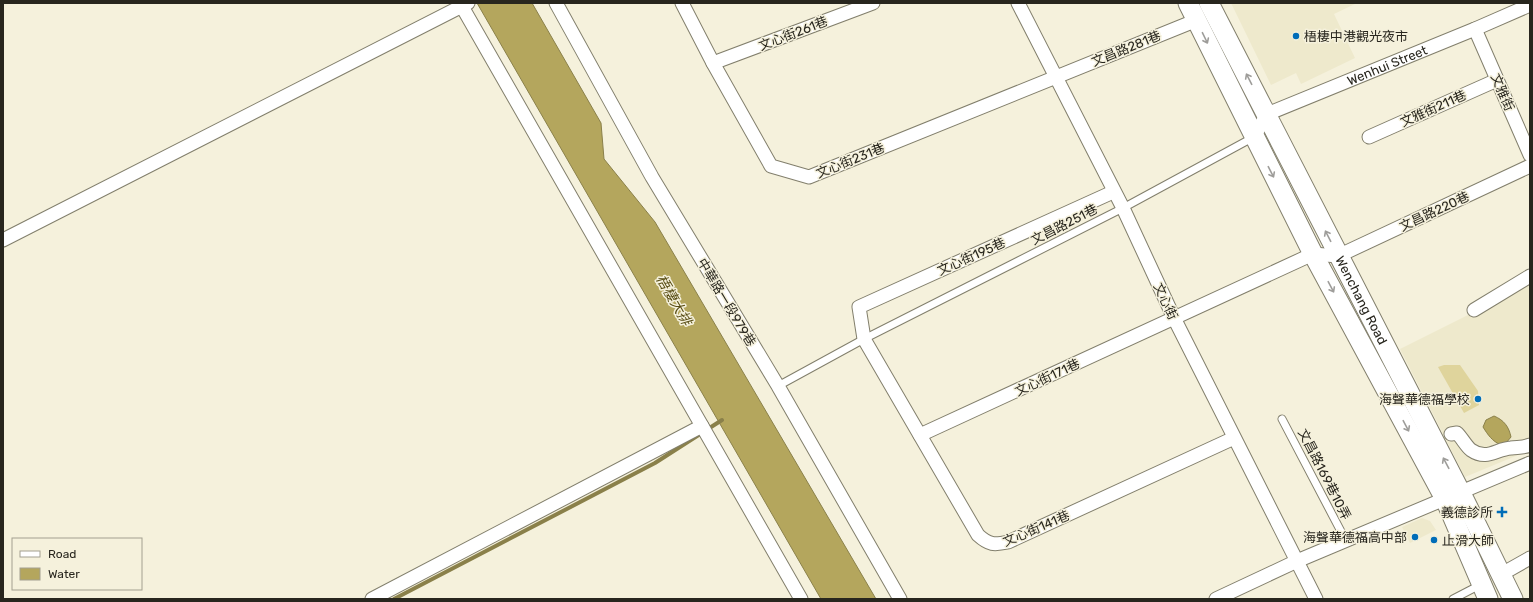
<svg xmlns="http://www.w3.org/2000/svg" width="1533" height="602" font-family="Rubik,'Noto Sans TC',sans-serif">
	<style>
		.built { fill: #eee9cc }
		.green { fill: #dfd49c }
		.water { fill: #b4a65d; stroke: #8a804a }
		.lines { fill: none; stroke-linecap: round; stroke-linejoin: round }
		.stream { stroke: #8a804a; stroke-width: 4 }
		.lane-casing { stroke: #827f6c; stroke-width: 9 }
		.street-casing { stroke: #827f6c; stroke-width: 15 }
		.secondary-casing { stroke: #827f6c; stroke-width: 21 }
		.lane { stroke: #fff; stroke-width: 7 }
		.street { stroke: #fff; stroke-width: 13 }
		.secondary { stroke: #fff; stroke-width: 19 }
		.oneway { stroke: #9e9d9a }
		.poi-dot { fill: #006db8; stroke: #f5f1dc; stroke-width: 1.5 }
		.labels { text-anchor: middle; stroke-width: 3; stroke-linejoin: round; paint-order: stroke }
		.street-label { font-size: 13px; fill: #28261e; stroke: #f5f1dc }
		.poi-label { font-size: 13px; fill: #28261e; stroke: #f5f1dc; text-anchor: end }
		.water-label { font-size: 14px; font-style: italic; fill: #564b12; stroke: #f5f1dc }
	</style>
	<rect width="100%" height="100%" fill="#f5f1dc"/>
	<path class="built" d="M 1231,3 L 1357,3 L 1334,14 L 1355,58 L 1301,84 L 1296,73 L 1271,85 Z
		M 1530,284 L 1530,450 L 1465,477 L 1400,349 Z
		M 1422,518 L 1430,521 L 1436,530 L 1410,543 L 1402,527 Z"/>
	<path class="green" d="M 1444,365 L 1460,365 L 1478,391 L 1479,405 L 1464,413 L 1438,367 Z"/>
	<path class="water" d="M 477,3 L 532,3 L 601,123 L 604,159 L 655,222 L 876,599 L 821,599 Z
		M 1494,416 C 1504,420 1509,427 1511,437 L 1506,443 L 1501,445 C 1492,441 1488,435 1483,427 L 1486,420 Z"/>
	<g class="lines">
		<path class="stream" d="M 394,599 L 655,463 L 722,420"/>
		<defs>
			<path id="lane" d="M 778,386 L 864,339 L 1123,208 L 1254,137
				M 1282,419 L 1346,541
				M 1453,599 L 1480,585"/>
			<g id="street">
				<path d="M 460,3 L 801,599"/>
				<path d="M 556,3 L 652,177 L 778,386 L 900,599"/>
				<path d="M 682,3 L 713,63 L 771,166 L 809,177 L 1197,20"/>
				<path d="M 1018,3 L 1123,208 L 1174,318 L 1316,599"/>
				<path d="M 1475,29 L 1530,155"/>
				<path d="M 713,63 L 873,3"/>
				<path id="s1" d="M 1254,137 L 1267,114 L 1475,29 L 1530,5"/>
				<path d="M 1369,137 L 1497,80"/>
				<path d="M 1113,192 L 859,307 L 864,339 L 978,535 C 989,545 994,545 1008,542 L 1234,438"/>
				<path d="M 3,240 L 468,3"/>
				<path d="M 1474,310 L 1530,276"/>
				<path d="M 1451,434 L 1457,433 C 1462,438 1466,446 1471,450 C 1487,461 1496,449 1511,448 C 1518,447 1523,448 1530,445"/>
				<path d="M 920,435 L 1313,254 L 1338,256 L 1530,166"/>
				<path d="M 1500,575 L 1530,558"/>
				<path d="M 372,599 L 702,426"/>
				<path d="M 1216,599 L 1297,561 L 1530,463"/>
			</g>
			<g id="secondary">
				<path d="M 1188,3 L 1313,254 L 1445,499 L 1488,599"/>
				<path id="s2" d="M 1209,3 L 1461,493 L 1513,599"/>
			</g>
		</defs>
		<use href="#lane" class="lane-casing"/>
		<use href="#street" class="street-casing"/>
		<use href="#secondary" class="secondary-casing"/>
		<use href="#lane" class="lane"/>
		<use href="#street" class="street"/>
		<use href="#secondary" class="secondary"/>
	</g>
	<defs><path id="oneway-shaft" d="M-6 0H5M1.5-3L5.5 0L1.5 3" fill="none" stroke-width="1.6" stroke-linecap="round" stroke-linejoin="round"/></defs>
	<g class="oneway">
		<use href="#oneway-shaft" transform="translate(1205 38) rotate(64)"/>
		<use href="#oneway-shaft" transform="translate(1249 79) rotate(-117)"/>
		<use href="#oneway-shaft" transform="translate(1271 172) rotate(63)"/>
		<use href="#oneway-shaft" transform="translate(1328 236) rotate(-117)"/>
		<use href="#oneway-shaft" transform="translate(1331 287) rotate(62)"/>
		<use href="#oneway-shaft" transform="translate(1406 426) rotate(62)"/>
		<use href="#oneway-shaft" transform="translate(1446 463) rotate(-118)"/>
	</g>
	<g class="poi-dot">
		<circle cx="1296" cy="36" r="4"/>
		<circle cx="1478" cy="399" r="4"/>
		<path d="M1500 506h4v4h4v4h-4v4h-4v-4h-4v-4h4z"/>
		<circle cx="1415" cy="537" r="4"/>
		<circle cx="1434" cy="540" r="4"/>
	</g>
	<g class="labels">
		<g class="street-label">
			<text transform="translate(793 33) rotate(-21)" y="5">文心街261巷</text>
			<text transform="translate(1126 48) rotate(-22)" y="5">文昌路281巷</text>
			<text dy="5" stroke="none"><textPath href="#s1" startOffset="156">Wenhui Street</textPath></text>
			<text transform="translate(1503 92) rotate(67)" y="5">文雅街</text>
			<text transform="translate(1433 108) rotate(-24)" y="5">文雅街211巷</text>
			<text transform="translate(850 160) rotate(-22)" y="5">文心街231巷</text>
			<text transform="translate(1434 211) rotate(-25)" y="5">文昌路220巷</text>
			<text transform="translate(1064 224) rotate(-27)" y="5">文昌路251巷</text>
			<text transform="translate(971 256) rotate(-24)" y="5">文心街195巷</text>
			<text transform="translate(1166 301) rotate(65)" y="5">文心街</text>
			<text dy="5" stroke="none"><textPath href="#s2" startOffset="334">Wenchang Road</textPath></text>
			<text transform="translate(727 302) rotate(59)" y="5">中華路一段979巷</text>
			<text transform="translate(1047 377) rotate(-25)" y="5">文心街171巷</text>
			<text transform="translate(1325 474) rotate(63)" y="5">文昌路169巷10弄</text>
			<text transform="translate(1036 528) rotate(-23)" y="5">文心街141巷</text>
		</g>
		<g class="poi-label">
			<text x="1304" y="41" text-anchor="start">梧棲中港觀光夜市</text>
			<text x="1470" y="404">海聲華德福學校</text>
			<text x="1493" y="517">義德診所</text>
			<text x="1407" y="542">海聲華德福高中部</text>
			<text x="1442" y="545" text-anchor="start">止滑大師</text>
		</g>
		<g class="water-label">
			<text transform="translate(674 300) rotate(60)" y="5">梧棲大排</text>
		</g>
	</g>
	<rect width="1533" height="602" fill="none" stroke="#28261e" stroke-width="8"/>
	<rect x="12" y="538" width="130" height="52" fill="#f5f1dc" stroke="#a3a090"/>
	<rect x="20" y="551" width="20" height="6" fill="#ffffff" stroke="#a3a090"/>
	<text x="48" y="558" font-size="12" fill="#28261e">Road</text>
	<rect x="20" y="568" width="20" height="12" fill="#b4a65d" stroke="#a3a090"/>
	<text x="48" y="578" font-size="12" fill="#28261e">Water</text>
</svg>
